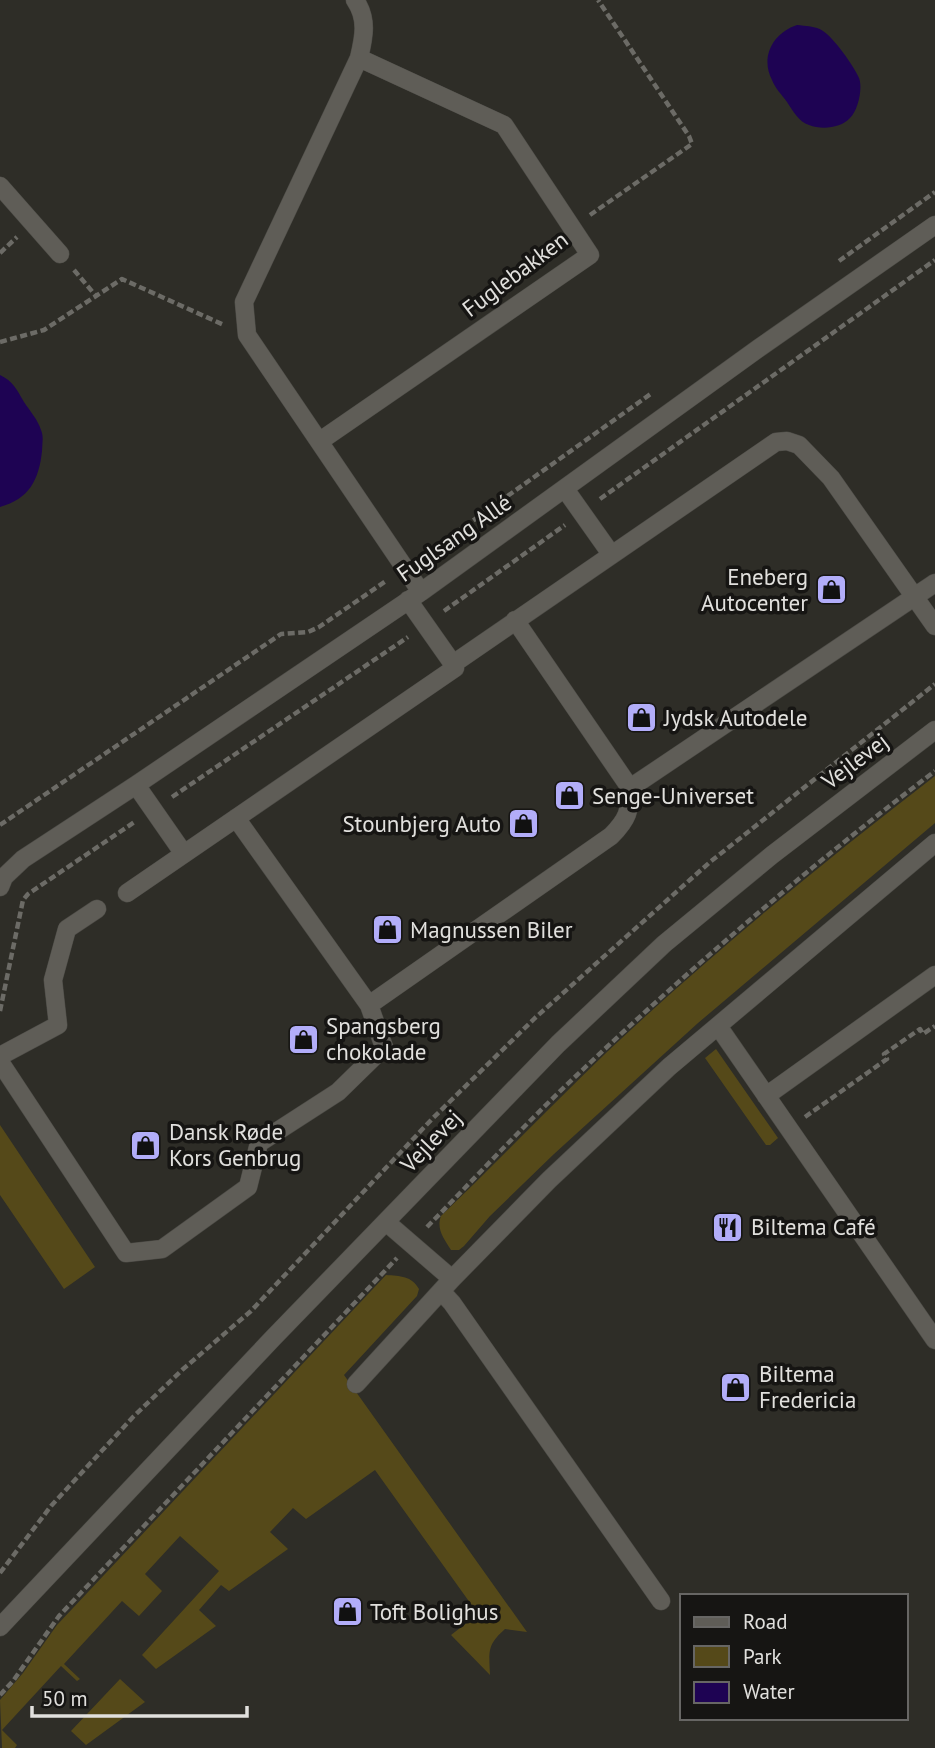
<svg xmlns="http://www.w3.org/2000/svg" width="935" height="1748" font-family="'PT Sans',sans-serif">
	<style>
		.green { fill: #554919 }
		.water { fill: #1e0353 }
		.lines { fill: none; stroke-linecap: round; stroke-linejoin: round }
		.minor-casing { stroke: #4b4a45; stroke-width: 19 }
		.path { stroke: #6c6b66; stroke-width: 4.5; stroke-dasharray: 7 3.5; stroke-linecap: butt }
		.minor { stroke: #5f5d57; stroke-width: 18 }
		.labels { text-anchor: middle; stroke-width: 7; stroke-linejoin: round; paint-order: stroke }
		.street-label { font-size: 23px; fill: #e1e0dd; stroke: #161513 }
		.poi-label { font-size: 23px; fill: #e1e0dd; stroke: #161513; text-anchor: start }
	</style>
	<rect width="100%" height="100%" fill="#2e2d27"/>
	<path class="green" d="M 935,776 L 935,823 L 698,1023 L 554,1154 L 490,1216 L 464,1246 L 459,1250 L 451,1250 C 444,1239 436,1229 441,1216 C 497,1162 551,1106 607,1052 C 711,954 822,863 935,776 Z
		M 716,1049 L 778,1138 L 770,1145 L 766,1145 L 705,1058 Z
		M 0,1125 L 95,1267 L 64,1289 L 0,1195 Z
		M 386,1275 C 400,1276 412,1276 419,1289 L 417,1296 L 344,1375 L 527,1632 L 505,1629 C 487,1645 489,1651 490,1675 L 451,1635 L 478,1614 L 375,1470 L 306,1519 L 293,1508 L 270,1532 L 288,1549 L 229,1591 L 221,1585 L 199,1610 L 216,1626 L 156,1669 L 142,1655 L 219,1571 L 180,1536 L 145,1574 L 162,1591 L 139,1616 L 122,1601 L 64,1664 L 80,1679 L 77,1681 L 61,1666 L 2,1730 L 17,1745 L 15,1748 L 2,1748 L 0,1700 L 23,1673 L 57,1625 Z
		M 120,1679 L 145,1702 L 86,1745 L 71,1731 Z"/>
	<path class="water" d="M 797,25 C 805,26 816,26 823,31 C 833,37 854,66 859,78 C 863,88 858,111 850,118 C 841,128 822,130 809,125 C 799,122 793,111 787,102 C 782,95 775,88 772,80 C 760,57 773,33 797,25 Z
		M 0,375 C 13,381 17,390 24,402 C 30,411 38,420 41,430 C 44,437 42,444 42,451 C 39,480 29,499 0,507 Z"/>
	<g class="lines">
		<defs>
			<path id="minor" d="M 355,0 C 368,19 364,37 359,58 L 244,302 L 247,335 L 421,592
				M 0,186 L 60,254
				M 320,441 L 590,255 L 504,125 L 359,58
				M 565,489 L 611,554
				M 408,600 L 453,664
				M 515,620 L 630,788
				M 136,785 L 184,854
				M 0,887 L 4,877 L 23,859 L 136,785 L 421,592 L 759,348 L 935,225
				M 127,893 L 455,668 L 453,664 L 776,442 L 787,441 L 799,445 L 831,478 L 935,626
				M 369,1005 L 611,836 C 628,819 630,811 630,788 L 935,583
				M 718,1026 L 935,1340
				M 0,1056 L 58,1025 L 53,980 L 67,929 L 97,909
				M 0,1062 L 126,1253 L 162,1249 L 248,1187 L 259,1143 L 338,1092 L 384,1047 L 369,1005 L 236,818
				M 766,1096 L 935,975
				M 386,1222 L 452,1279
				M 441,1291 L 452,1303 L 661,1601
				M 356,1384 L 452,1279 L 549,1180 L 669,1067 L 935,843
				M 0,1627 L 274,1337 L 558,1044 L 664,944 L 772,855 L 935,730"/>
		</defs>
		<use href="#minor" class="minor-casing"/>
		<path class="path" d="M 590,215 L 692,144 L 689,136 L 598,0
			M 0,253 L 17,237
			M 839,261 L 935,192
			M 74,270 L 96,296
			M 0,342 L 44,330 L 122,279 L 224,325
			M 600,499 L 935,260
			M 422,557 L 652,393
			M 444,611 L 565,525
			M 172,797 L 408,637
			M 0,825 L 281,634 L 308,632 L 319,627 L 386,581
			M 0,1011 L 23,900 L 28,894 L 136,821
			M 805,1117 L 887,1059 L 884,1054 L 920,1029 L 923,1034 L 935,1026
			M 427,1227 C 476,1177 525,1124 576,1076 C 690,968 810,866 935,771
			M 0,1573 L 51,1506 L 133,1417 L 182,1370 L 251,1311 L 432,1119 L 535,1018 L 710,862 L 935,684
			M 0,1695 L 13,1681 L 59,1616 L 397,1258"/>
		<use href="#minor" class="minor"/>
	</g>
	<defs>
		<symbol id="shop-square" viewBox="-11 -11 22 22"><rect x="-9" y="-9" width="18" height="18" rx="4" fill="#b2adf9" stroke="#161513"/><path d="M-5-2.5h2.3a2.7 3.5 0 0 1 5.4 0H5L5.5 6h-11ZM-1.5-2.5h3a1.5 2.3 0 0 0-3 0Z" fill="#111"/></symbol>
		<symbol id="restaurant-square" viewBox="-11 -11 22 22"><rect x="-9" y="-9" width="18" height="18" rx="4" fill="#b2adf9" stroke="#161513"/><path d="M-5-6h1v4h1v-4h1v4h1v-4h1v5L-1.5 .5V6h-2V.5L-5-1ZM5-6V6H3V1.5H1.5Q1.5-4 5-6Z" fill="#111"/></symbol>
	</defs>
	<g fill-rule="evenodd">
		<use href="#shop-square" x="814" y="572" width="35" height="35"/>
		<use href="#shop-square" x="624" y="700" width="35" height="35"/>
		<use href="#shop-square" x="552" y="778" width="35" height="35"/>
		<use href="#shop-square" x="506" y="806" width="35" height="35"/>
		<use href="#shop-square" x="370" y="912" width="35" height="35"/>
		<use href="#shop-square" x="286" y="1022" width="35" height="35"/>
		<use href="#shop-square" x="128" y="1128" width="35" height="35"/>
		<use href="#restaurant-square" x="710" y="1210" width="35" height="35"/>
		<use href="#shop-square" x="718" y="1370" width="35" height="35"/>
		<use href="#shop-square" x="330" y="1594" width="35" height="35"/>
	</g>
	<g class="labels">
		<g class="street-label">
			<text transform="translate(515 274) rotate(-37)" y="8">Fuglebakken</text>
			<text transform="translate(454 538) rotate(-35)" y="8">Fuglsang Allé</text>
			<text transform="translate(855 761) rotate(-37)" y="8">Vejlevej</text>
			<text transform="translate(431 1141) rotate(-46)" y="8">Vejlevej</text>
		</g>
		<g class="poi-label">
			<text x="808" y="585" text-anchor="end">Eneberg<tspan x="808" dy="26">Autocenter</tspan></text>
			<text x="664" y="726">Jydsk Autodele</text>
			<text x="592" y="804">Senge-Universet</text>
			<text x="501" y="832" text-anchor="end">Stounbjerg Auto</text>
			<text x="410" y="938">Magnussen Biler</text>
			<text x="326" y="1034">Spangsberg<tspan x="326" dy="26">chokolade</tspan></text>
			<text x="169" y="1140">Dansk Røde<tspan x="169" dy="26">Kors Genbrug</tspan></text>
			<text x="751" y="1235">Biltema Café</text>
			<text x="759" y="1382">Biltema<tspan x="759" dy="26">Fredericia</tspan></text>
			<text x="370" y="1620">Toft Bolighus</text>
		</g>
	</g>
	<rect x="680" y="1594" width="228" height="126" fill="#161513" stroke="#676664" stroke-width="2"/>
	<rect x="694" y="1617" width="35" height="10" fill="#5f5d57" stroke="#676664" stroke-width="2"/>
	<text x="743" y="1629" font-size="21" fill="#e1e0dd">Road</text>
	<rect x="694" y="1646" width="35" height="21" fill="#554919" stroke="#676664" stroke-width="2"/>
	<text x="743" y="1664" font-size="21" fill="#e1e0dd">Park</text>
	<rect x="694" y="1682" width="35" height="21" fill="#1e0353" stroke="#676664" stroke-width="2"/>
	<text x="743" y="1699" font-size="21" fill="#e1e0dd">Water</text>
	<path d="M32 1706v10h215v-10" fill="none" stroke="#e1e0dd" stroke-width="3.5"/>
	<text x="42" y="1706" font-size="21" fill="#e1e0dd" stroke="#161513" stroke-width="5" paint-order="stroke">50 m</text>
</svg>
